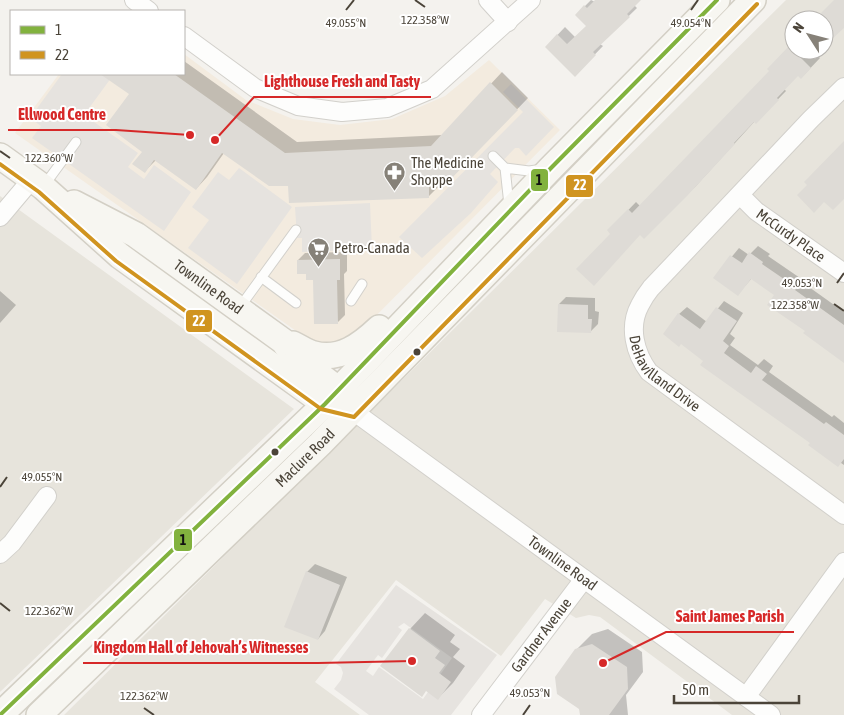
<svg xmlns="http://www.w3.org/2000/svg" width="844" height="715" font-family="'Asap Condensed',sans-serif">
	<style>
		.residential { fill: #e7e4dc; fill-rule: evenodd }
		.commercial { fill: #f3ebdf }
		.parking { fill: #e6e3df; fill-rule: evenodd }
		.shadow { fill: #0003 }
		.building { fill: #dedbd6 }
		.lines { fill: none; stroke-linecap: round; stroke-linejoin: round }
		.lane-casing { stroke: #d2d0cb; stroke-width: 11 }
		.street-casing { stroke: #d2d0cb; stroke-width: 20 }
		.secondary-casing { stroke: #d3cfc5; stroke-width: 28 }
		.lane { stroke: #fdfdfc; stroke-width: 9 }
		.street { stroke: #fdfdfc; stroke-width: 18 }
		.secondary { stroke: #f7f6f1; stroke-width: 25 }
		.bus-1-casing { stroke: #fff; stroke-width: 8 }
		.bus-2-casing { stroke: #fff; stroke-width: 8 }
		.bus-1 { stroke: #82b23e; stroke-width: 4 }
		.bus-2 { stroke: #d09420; stroke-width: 4 }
		.ticks { fill: none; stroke: #4b4439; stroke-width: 2 }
		.bus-dot { fill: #4b4439; stroke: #fff; stroke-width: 2 }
		.labels { text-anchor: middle; stroke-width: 4; stroke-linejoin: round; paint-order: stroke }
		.poi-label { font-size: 15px; fill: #4b4439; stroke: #fff; text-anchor: start }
		.street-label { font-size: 15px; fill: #4b4439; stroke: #fff }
		.ticks-label { font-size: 12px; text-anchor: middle; fill: #4b4439; stroke: #fff; stroke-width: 4; stroke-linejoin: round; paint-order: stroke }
		.leader { fill: none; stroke: #d62828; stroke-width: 2 }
		.callout-dot { fill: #d62828; stroke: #fff; stroke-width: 2 }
		.callout-label { font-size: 16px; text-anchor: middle; font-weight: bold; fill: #d62828; stroke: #fff; stroke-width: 4; stroke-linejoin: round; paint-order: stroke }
		.line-badge { stroke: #fff; stroke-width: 2 }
		.badge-label { font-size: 14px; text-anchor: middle; font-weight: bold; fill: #fff }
		.pale-badge-label { font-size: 14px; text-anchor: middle; font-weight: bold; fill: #111 }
	</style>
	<rect width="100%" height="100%" fill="#f4f2ee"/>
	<path class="residential" d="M 786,0 L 844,0 L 844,715 L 732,715 L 600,617 L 589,615 L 576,618 L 545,599 L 501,656 L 396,580 L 315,682 L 360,715 L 64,715 ZM 794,20 L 824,20 L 824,50 L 794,50 Z
		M 0,196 L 294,409 L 0,692 Z"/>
	<path class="commercial" d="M 184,54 L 246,100 L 293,119 L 340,125 L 392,119 L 445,96 L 489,60 L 560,130 L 357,335 L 344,342 L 328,343 L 314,341 L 299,333 L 15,133 L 59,74 L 184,74 Z"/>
	<path class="parking" d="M 62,74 L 114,74 L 84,115 L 138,153 L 128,167 L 144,179 L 154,165 L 191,192 L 164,231 L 32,138 L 41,126 L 30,118 Z
		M 511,84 L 554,127 L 526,156 L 519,148 L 515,148 L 490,174 L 498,182 L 471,213 L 422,258 L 399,237 L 523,112 L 503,92 Z
		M 239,168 L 292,207 L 237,284 L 188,248 L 209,220 L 192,207 L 218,172 L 229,180 Z
		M 370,203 L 372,249 L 302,252 L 302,238 L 297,238 L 295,207 Z
		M 396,585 L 497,655 L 451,715 L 369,715 L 334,689 L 341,680 L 343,673 L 341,667 L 336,664 ZM 404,623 L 452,658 L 423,699 L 379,667 L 373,676 L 366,671 L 378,655 L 382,658 L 402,630 L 398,627 Z"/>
	<path class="shadow" d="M 591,0 L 595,2 L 597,0 L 639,0 L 634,5 L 637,8 L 600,44 L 603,46 L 575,75 L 546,47 L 565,27 L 576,38 L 587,26 L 576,15 Z
		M 835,0 L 844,0 L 844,27 L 824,42 L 824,20 L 815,20 Z
		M 794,41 L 794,50 L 816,50 L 814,52 L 820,58 L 801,78 L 798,75 L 784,89 L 786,91 L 756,122 L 755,121 L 695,187 L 640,234 L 612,234 L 609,230 L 636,202 L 641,207 L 771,71 L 769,69 Z
		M 184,61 L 297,142 L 443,135 L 502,72 L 528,98 L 446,183 L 440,183 L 440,185 L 428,197 L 224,153 L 207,177 L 196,189 L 156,160 L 145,171 L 144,152 L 131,93 L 113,81 L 118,74 L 184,74 Z
		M 758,246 L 770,254 L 768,256 L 803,280 L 802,282 L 844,312 L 844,362 L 807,331 L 776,294 L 752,278 L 738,294 L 715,277 L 739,248 L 749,255 Z
		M 347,252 L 347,271 L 344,274 L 345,315 L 338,322 L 314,279 L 298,260 L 305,253 Z
		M 0,291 L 16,305 L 0,323 Z
		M 566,297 L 595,298 L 595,311 L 599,312 L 598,324 L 591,331 L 559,304 Z
		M 724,301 L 743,313 L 730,334 L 735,338 L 730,345 L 758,365 L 764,359 L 773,366 L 769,372 L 832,417 L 834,415 L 844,423 L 844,465 L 812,443 L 705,360 L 679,314 L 687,307 L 707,322 Z
		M 315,564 L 347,577 L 325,631 L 318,639 L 307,572 Z
		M 425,613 L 455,635 L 450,642 L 460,649 L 453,657 L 465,666 L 453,683 L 438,698 L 427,690 L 382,666 L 410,629 Z
		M 608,629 L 642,652 L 643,672 L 626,695 L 628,715 L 581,715 L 576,650 L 592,634 Z"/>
	<path class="building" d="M 595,0 L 641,0 L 627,14 L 630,17 L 593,52 L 596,55 L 575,77 L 545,47 L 557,34 L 567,44 L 586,26 L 575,15 L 584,5 L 587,8 Z
		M 834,0 L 844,0 L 844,28 L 830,41 L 824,35 L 824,20 L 814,20 Z
		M 789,46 L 811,68 L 801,79 L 798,76 L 777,98 L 779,100 L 756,124 L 754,122 L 734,143 L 735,144 L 687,196 L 644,239 L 640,235 L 594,286 L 576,269 L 610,234 L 607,230 L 628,209 L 632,213 L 769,71 L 767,69 Z
		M 100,74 L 174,74 L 285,153 L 431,146 L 490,82 L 518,110 L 446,184 L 429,185 L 429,198 L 289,203 L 288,186 L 269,186 L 222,153 L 196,190 L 154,160 L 145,173 L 132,164 L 142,152 L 106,125 L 129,94 Z
		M 844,141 L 844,199 L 833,210 L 824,202 L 814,213 L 797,195 L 807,185 L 804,182 Z
		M 749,252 L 763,262 L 762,264 L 797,288 L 795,290 L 844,325 L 844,363 L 803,333 L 805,331 L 767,305 L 774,295 L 751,279 L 738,296 L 713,278 L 730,255 L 742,263 Z
		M 340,259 L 340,280 L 337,280 L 338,324 L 314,324 L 313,280 L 306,280 L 306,274 L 297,274 L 297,260 Z
		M 558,304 L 588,305 L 588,319 L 592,319 L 591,333 L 557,332 Z
		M 716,307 L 737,321 L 723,341 L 729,346 L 724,353 L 751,373 L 756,366 L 767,374 L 762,380 L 824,424 L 826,422 L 844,435 L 844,459 L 838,467 L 808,445 L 810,443 L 700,365 L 703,361 L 681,344 L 679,347 L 663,334 L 678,313 L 700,329 Z
		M 306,571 L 340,585 L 318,640 L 284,627 Z
		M 409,628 L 440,651 L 435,658 L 445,665 L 439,673 L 451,682 L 438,700 L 426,691 L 422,697 L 380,666 Z
		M 592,644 L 627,667 L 628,689 L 609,715 L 580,715 L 579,709 L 557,694 L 555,677 L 575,649 Z"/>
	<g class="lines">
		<defs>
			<path id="lane" d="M 493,156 L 505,168 L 529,171 L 543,169
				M 505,168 L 509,205
				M 43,187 L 76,142
				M 261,277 L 296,303
				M 351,301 L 362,284
				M 240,307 L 296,230"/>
			<g id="street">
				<path d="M 134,0 L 149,11"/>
				<path d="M 488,0 L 508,22"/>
				<path d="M 184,36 L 255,88 L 298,106 L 342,112 L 387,108 L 432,89 L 531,0"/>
				<path id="s1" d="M 844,87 L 811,119 L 651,288 C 647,293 643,299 640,305 C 628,327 635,353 649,372 L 844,515"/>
				<path id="s2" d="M 740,195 L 756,211 L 844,273"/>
				<path d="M 0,217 L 32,179"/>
				<path id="s3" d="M 353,411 L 771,715"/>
				<path d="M 0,554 L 12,543 L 47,496"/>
				<path d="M 746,697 L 844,562"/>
				<path id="s4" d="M 481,715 L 584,579"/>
			</g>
			<g id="secondary">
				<path d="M 0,156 L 43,187 L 120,256 L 325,404 L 341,408"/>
				<path id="s5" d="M 74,203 L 136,235 L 283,341 L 293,355 L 339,390 L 349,404"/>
				<path d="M 293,344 C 300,347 306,352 314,354 C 340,361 361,345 379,328"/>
				<path d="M 0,715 L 325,404 L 551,168 L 717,0"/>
				<path id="s6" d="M 39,715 L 320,444 L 753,0"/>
			</g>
		</defs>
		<use href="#lane" class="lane-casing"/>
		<use href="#street" class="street-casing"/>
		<use href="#secondary" class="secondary-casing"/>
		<use href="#lane" class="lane"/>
		<use href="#street" class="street"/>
		<use href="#secondary" class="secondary"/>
		<defs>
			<path id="bus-1" d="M 0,715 L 325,404 L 551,168 L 717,0"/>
			<path id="bus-2" d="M 0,164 L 39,192 L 116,261 L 321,409 L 354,417 L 757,4"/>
		</defs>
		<use href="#bus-1" class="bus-1-casing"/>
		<use href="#bus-2" class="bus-2-casing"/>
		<use href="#bus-1" class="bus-1"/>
		<use href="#bus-2" class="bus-2"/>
	</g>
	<path class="ticks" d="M 415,0 L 425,7M 346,10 L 354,0M 691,10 L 698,0M 0,151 L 10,158M 837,283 L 844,273M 834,304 L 844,311M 0,487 L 7,477M 0,603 L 10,611M 144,708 L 154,715M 523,715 L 530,705"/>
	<defs>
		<symbol id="pharmacy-pin" viewBox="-11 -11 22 30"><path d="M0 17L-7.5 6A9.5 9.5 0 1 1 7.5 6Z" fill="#868178" stroke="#fff"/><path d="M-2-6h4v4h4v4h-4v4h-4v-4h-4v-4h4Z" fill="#fff"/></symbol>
		<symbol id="supermarket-pin" viewBox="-11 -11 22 30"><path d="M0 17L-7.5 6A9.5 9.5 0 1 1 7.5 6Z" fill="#868178" stroke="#fff"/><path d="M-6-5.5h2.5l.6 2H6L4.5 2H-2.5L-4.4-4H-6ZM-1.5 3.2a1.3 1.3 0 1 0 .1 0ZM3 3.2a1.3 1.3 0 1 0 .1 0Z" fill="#fff"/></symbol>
	</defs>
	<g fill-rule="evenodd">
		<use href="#pharmacy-pin" x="382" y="160" width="25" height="34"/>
		<use href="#supermarket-pin" x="306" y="236" width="25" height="34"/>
	</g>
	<g class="bus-dot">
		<circle cx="417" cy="352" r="4.5"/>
		<circle cx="275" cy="452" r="4.5"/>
	</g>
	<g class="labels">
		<g class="poi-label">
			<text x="411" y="168">The Medicine<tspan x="411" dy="17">Shoppe</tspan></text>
			<text x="334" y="253">Petro-Canada</text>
		</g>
		<g class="street-label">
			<text dy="5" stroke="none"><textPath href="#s2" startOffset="65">McCurdy Place</textPath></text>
			<text dy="5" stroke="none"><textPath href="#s5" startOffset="159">Townline Road</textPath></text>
			<text dy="5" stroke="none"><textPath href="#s1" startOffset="381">DeHavilland Drive</textPath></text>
			<text dy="5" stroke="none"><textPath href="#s6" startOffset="370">Maclure Road</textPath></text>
			<text dy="5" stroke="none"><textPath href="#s3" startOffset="259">Townline Road</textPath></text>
			<text dy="5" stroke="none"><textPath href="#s4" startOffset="100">Gardner Avenue</textPath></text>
		</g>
	</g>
	<g class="ticks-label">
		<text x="425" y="24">122.358°W</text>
		<text x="346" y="27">49.055°N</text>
		<text x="691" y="27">49.054°N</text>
		<text x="49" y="162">122.360°W</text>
		<text x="802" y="287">49.053°N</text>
		<text x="795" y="309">122.358°W</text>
		<text x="42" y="481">49.055°N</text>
		<text x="49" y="615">122.362°W</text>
		<text x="530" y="697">49.053°N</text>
		<text x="144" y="700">122.362°W</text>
	</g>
	<path class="leader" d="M215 140L254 97H431M190 135L116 130H8M603 663L666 632H794M412 661L318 663H83"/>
	<g class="callout-dot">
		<circle cx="215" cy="140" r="5"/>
		<circle cx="190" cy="135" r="5"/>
		<circle cx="603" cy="663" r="5"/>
		<circle cx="412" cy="661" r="5"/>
	</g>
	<g class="callout-label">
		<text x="342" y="87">Lighthouse Fresh and Tasty</text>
		<text x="62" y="120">Ellwood Centre</text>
		<text x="730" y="622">Saint James Parish</text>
		<text x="201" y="653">Kingdom Hall of Jehovah’s Witnesses</text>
	</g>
	<g class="line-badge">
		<rect x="530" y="168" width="19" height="24" rx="5" fill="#82b23e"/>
		<rect x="565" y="174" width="29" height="24" rx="5" fill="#d09420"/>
		<rect x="185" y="309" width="28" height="24" rx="5" fill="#d09420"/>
		<rect x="173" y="528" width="20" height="24" rx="5" fill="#82b23e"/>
	</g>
	<g class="badge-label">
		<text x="580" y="190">22</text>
		<text x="199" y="326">22</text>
	</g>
	<g class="pale-badge-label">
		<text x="539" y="185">1</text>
		<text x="183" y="545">1</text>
	</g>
	<rect x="10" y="10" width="175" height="65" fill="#ffffff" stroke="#b7b4b0"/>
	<rect x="20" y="26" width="25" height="8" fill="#82b23e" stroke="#b7b4b0"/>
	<text x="55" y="35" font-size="15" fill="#4b4439">1</text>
	<rect x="20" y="51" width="25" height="8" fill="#d09420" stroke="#b7b4b0"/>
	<text x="55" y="60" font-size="15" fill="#4b4439">22</text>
	<g transform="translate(809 35) rotate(306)"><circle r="24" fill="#ffffff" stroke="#b7b4b0"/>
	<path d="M0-4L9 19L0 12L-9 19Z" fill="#868178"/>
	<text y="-8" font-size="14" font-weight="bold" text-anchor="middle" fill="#4b4439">N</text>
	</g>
	<path d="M674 695v8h125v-8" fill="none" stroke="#4b4439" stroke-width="2.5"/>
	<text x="682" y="695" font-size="15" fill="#4b4439" stroke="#ffffff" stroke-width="4" paint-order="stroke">50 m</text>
</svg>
